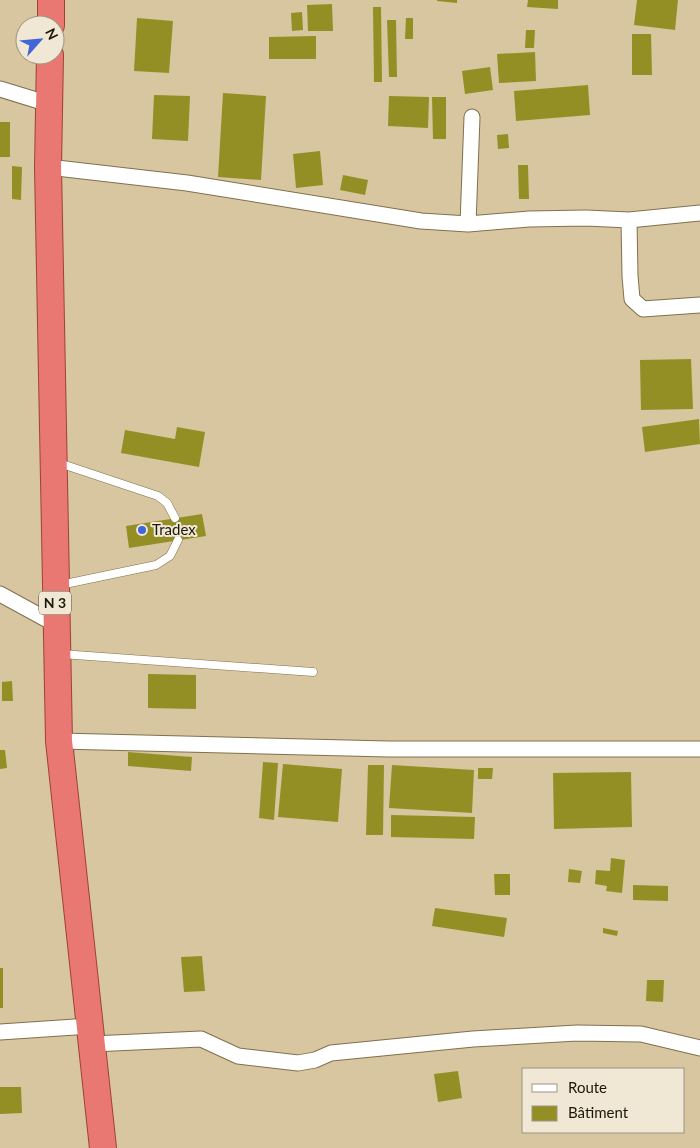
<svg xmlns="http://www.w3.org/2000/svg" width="700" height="1148" font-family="Lato,sans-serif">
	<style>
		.building { fill: #948f24 }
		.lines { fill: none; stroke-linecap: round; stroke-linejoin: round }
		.service-casing { stroke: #80704d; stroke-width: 9 }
		.minor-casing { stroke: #80704d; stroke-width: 17 }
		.trunk-casing { stroke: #9f4136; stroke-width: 28 }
		.service { stroke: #fff; stroke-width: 8 }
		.minor { stroke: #fff; stroke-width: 15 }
		.trunk { stroke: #ea7872; stroke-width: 26 }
		.poi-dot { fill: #4265d7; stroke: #f0e7d4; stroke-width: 2 }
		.labels { text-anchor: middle; stroke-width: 4; stroke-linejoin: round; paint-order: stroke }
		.shield { fill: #f0e7d4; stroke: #5c5546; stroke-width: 1 }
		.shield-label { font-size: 14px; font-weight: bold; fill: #1d1709 }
		.poi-label { font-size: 15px; fill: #1d1709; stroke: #f0e7d4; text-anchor: start }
	</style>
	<rect width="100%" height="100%" fill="#d7c69f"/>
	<path class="building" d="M 437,0 L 457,0 L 457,3 L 437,1 Z
		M 528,0 L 558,0 L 558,9 L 527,7 Z
		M 637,0 L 678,0 L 675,30 L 634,25 Z
		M 332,4 L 333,31 L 308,31 L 307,5 Z
		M 373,7 L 381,7 L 382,82 L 374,82 Z
		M 302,12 L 303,30 L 292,31 L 291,13 Z
		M 137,18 L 173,21 L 169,73 L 134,71 Z
		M 406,18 L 413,18 L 413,39 L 405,39 Z
		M 387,20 L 396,20 L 397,77 L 389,77 Z
		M 526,30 L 535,30 L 534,48 L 525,48 Z
		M 632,34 L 651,34 L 652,75 L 632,75 Z
		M 316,36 L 316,59 L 269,59 L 269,37 Z
		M 535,52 L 536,81 L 499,83 L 497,54 Z
		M 490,67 L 493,90 L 465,94 L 462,71 Z
		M 588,85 L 590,115 L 516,121 L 514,91 Z
		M 223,93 L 266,96 L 261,180 L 218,177 Z
		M 154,95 L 190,96 L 188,141 L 152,139 Z
		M 389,96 L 429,97 L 428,128 L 388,126 Z
		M 432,97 L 446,97 L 446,139 L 433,139 Z
		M 0,122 L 10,122 L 10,157 L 0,157 Z
		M 508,134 L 509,148 L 498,149 L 497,135 Z
		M 320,151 L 323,185 L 296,188 L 293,154 Z
		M 518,165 L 528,165 L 529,199 L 519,199 Z
		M 12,166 L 22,167 L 21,200 L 12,199 Z
		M 343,175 L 368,180 L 365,195 L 340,190 Z
		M 691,359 L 693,409 L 641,410 L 640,360 Z
		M 699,419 L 700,444 L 645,452 L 642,427 Z
		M 177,427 L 205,432 L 199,467 L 121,453 L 125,430 L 175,439 Z
		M 202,514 L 206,536 L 129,548 L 126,526 Z
		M 148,674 L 196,675 L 196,709 L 148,708 Z
		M 12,681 L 13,701 L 2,701 L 2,682 Z
		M 0,750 L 5,750 L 7,768 L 0,769 Z
		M 128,752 L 192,757 L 191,771 L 128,766 Z
		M 263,762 L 278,763 L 274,820 L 259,818 Z
		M 283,764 L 342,769 L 338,822 L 278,817 Z
		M 368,765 L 384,765 L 383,835 L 366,835 Z
		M 392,765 L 474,770 L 472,813 L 389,808 Z
		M 478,768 L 493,768 L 492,779 L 478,779 Z
		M 631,772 L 632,827 L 554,829 L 553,773 Z
		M 391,815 L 475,817 L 474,839 L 391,837 Z
		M 611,858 L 625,860 L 622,893 L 606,891 L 607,886 L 595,884 L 596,870 L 610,871 Z
		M 569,869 L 582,871 L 580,883 L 568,882 Z
		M 494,874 L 510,874 L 510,895 L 495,895 Z
		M 633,885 L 668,886 L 668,901 L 633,900 Z
		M 435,908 L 507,918 L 504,937 L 432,926 Z
		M 603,928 L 618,931 L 617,936 L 603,933 Z
		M 202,956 L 205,991 L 184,992 L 181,957 Z
		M 0,968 L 3,968 L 3,1008 L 0,1008 Z
		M 647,980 L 664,980 L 663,1002 L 646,1001 Z
		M 458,1071 L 462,1098 L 438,1102 L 434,1074 Z
		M 0,1087 L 21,1087 L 22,1113 L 0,1114 Z"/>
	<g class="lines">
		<defs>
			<path id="service" d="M 59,463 L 158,496 L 167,503 L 175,518
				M 60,585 L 156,565 L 170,556 L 178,540
				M 61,654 L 313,672"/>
			<path id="minor" d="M 0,89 L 49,104
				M 48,167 L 187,183 L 421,221 L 468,224 L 529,219 L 586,218 L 629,220 L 700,213
				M 629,220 L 630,276 L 632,299 L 643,309 L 700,305
				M 468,224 L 472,117
				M 0,594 L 55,624
				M 59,741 L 388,749 L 700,749
				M 0,1032 L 90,1026
				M 92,1044 L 201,1039 L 238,1056 L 298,1063 L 315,1060 L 331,1053 L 473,1039 L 577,1033 L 641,1034 L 700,1048"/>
			<path id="trunk" d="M 51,25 L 51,0
				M 50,55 L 48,167 L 59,741 L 103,1148"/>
		</defs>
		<use href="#service" class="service-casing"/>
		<use href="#minor" class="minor-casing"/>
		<use href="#trunk" class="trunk-casing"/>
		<use href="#service" class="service"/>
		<use href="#minor" class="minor"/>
		<use href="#trunk" class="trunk"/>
	</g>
	<circle class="poi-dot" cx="142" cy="530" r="5"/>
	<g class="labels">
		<rect class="shield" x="39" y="591.5" width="32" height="23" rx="4"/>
		<g class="shield-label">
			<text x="55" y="608">N 3</text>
		</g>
		<g class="poi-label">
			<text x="152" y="535">Tradex</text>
		</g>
	</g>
	<rect x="522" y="1068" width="162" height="65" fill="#f0e7d4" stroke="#9c9483"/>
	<rect x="532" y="1084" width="25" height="8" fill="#ffffff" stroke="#9c9483"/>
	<text x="568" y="1093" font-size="15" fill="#1d1709">Route</text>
	<rect x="532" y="1106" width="25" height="15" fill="#948f24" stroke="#9c9483"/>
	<text x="568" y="1118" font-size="15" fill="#1d1709">Bâtiment</text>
	<g transform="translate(40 40) rotate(63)"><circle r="24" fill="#f0e7d4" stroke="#9c9483"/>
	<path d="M0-4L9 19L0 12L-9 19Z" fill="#4265d7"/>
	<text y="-8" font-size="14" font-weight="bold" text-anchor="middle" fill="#1d1709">N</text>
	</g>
</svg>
